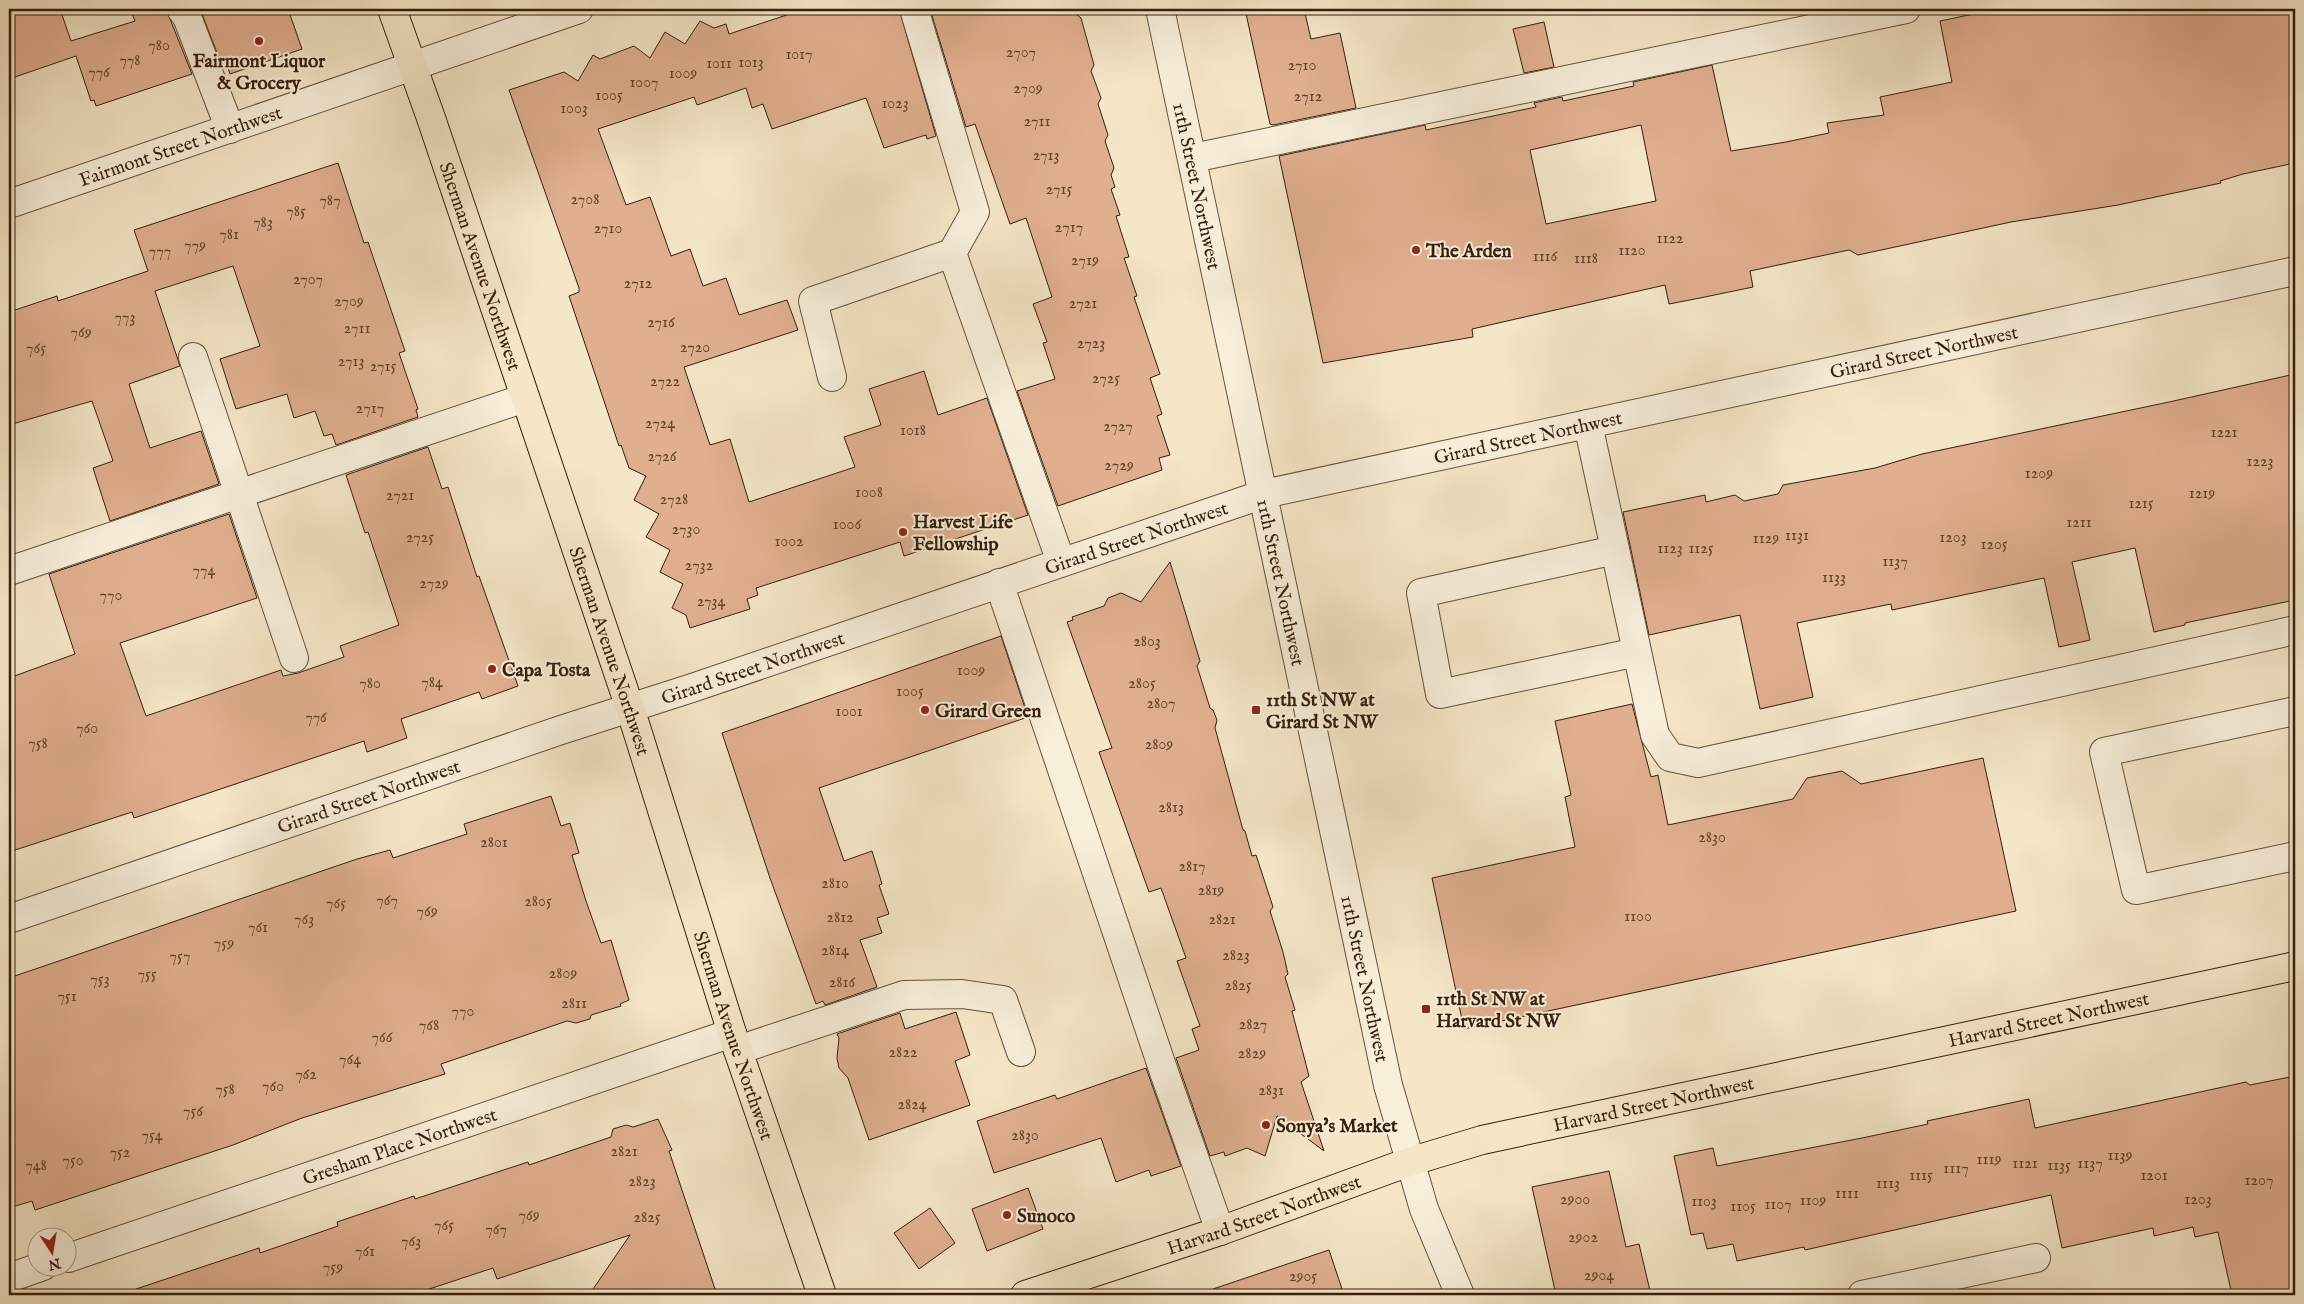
<svg xmlns="http://www.w3.org/2000/svg" width="2304" height="1304" font-family="'IM FELL English',serif">
	<style>
		.building { fill: #e0af90; stroke: #371e0b; fill-rule: evenodd }
		.lines { fill: none; stroke-linecap: round; stroke-linejoin: round }
		.minor-casing { stroke: #66503a; stroke-width: 30 }
		.major-casing { stroke: #371e0b; stroke-width: 30 }
		.minor { stroke: #f8efdb; stroke-width: 28 }
		.major { stroke: #f5e6c7; stroke-width: 28 }
		.poi-dot { fill: #8f2418; stroke: #f8efdb; stroke-width: 2 }
		.labels { text-anchor: middle; stroke-width: 4; stroke-linejoin: round; paint-order: stroke }
		.number-label { font-size: 16px; fill: #61422c }
		.poi-label { font-size: 19px; font-weight: bold; fill: #371e0b; stroke: #f8efdb; text-anchor: start }
		.street-label { font-size: 19px; fill: #371e0b; stroke: #f8efdb }
	</style>
	<rect width="100%" height="100%" fill="#f5e6c7"/>
	<filter id="stains"><feTurbulence type="fractalNoise" baseFrequency=".004" numOctaves="4"/><feColorMatrix values="0 0 0 0 .2 0 0 0 0 .09 0 0 0 0 .02 0 0 0 .5 -.17"/></filter>
	<radialGradient id="worn" r=".72"><stop offset=".6" stop-color="#630" stop-opacity="0"/><stop offset="1" stop-color="#630" stop-opacity=".3"/></radialGradient>
	<path class="building" d="M 9,9 L 60,9 L 71,41 L 135,21 L 130,9 L 166,9 L 192,74 L 96,106 L 94,100 L 91,101 L 76,56 L 9,79 Z
		M 200,9 L 288,9 L 302,49 L 230,74 L 226,62 L 221,63 Z
		M 805,9 L 899,9 L 936,136 L 927,139 L 926,135 L 884,148 L 866,98 L 772,129 L 763,104 L 752,108 L 746,88 L 697,105 L 694,97 L 598,129 L 626,205 L 650,197 L 671,256 L 690,249 L 703,286 L 726,278 L 739,315 L 787,300 L 798,330 L 684,367 L 710,445 L 730,439 L 749,502 L 855,467 L 844,437 L 881,425 L 869,389 L 924,371 L 938,415 L 987,398 L 1028,515 L 904,556 L 900,542 L 756,588 L 758,595 L 747,599 L 750,609 L 690,628 L 686,615 L 672,608 L 683,584 L 660,572 L 670,550 L 646,537 L 659,514 L 634,500 L 646,476 L 629,468 L 621,445 L 619,446 L 569,296 L 579,292 L 579,288 L 509,90 L 564,72 L 578,81 L 593,55 L 600,59 L 634,46 L 650,58 L 665,32 L 685,44 L 700,21 L 714,28 L 726,24 L 729,34 Z
		M 930,9 L 1070,9 L 1081,18 L 1094,65 L 1091,71 L 1101,98 L 1098,104 L 1108,135 L 1105,141 L 1114,168 L 1111,175 L 1115,187 L 1111,189 L 1120,215 L 1116,216 L 1129,257 L 1124,258 L 1137,296 L 1134,297 L 1160,374 L 1150,378 L 1162,414 L 1157,416 L 1170,455 L 1159,458 L 1162,470 L 1058,506 L 1017,391 L 1055,379 L 1043,343 L 1047,342 L 1033,304 L 1052,297 L 1026,218 L 1010,224 L 975,124 L 966,127 Z
		M 1245,9 L 1304,9 L 1311,39 L 1340,33 L 1356,108 L 1273,125 L 1270,124 Z
		M 1997,9 L 2295,9 L 2295,163 L 2243,174 L 2220,181 L 2221,183 L 2118,205 L 2011,222 L 1858,255 L 1849,250 L 1750,271 L 1753,287 L 1700,298 L 1669,304 L 1665,285 L 1472,329 L 1473,337 L 1323,363 L 1279,156 L 1425,125 L 1426,130 L 1536,107 L 1534,103 L 1562,97 L 1563,101 L 1634,86 L 1633,82 L 1712,65 L 1731,151 L 1786,142 L 1829,133 L 1827,123 L 1884,115 L 1880,97 L 1952,82 L 1940,21 ZM 1641,125 L 1656,201 L 1546,224 L 1530,150 Z
		M 1544,22 L 1554,67 L 1524,73 L 1513,29 Z
		M 338,163 L 364,243 L 368,242 L 405,351 L 399,353 L 418,409 L 416,410 L 418,417 L 336,445 L 332,434 L 324,436 L 315,411 L 294,418 L 287,394 L 236,409 L 220,359 L 260,346 L 233,266 L 189,280 L 155,291 L 180,366 L 129,384 L 150,448 L 201,431 L 219,484 L 110,521 L 93,468 L 113,461 L 92,401 L 9,425 L 9,312 L 57,296 L 58,301 L 148,271 L 134,230 Z
		M 2295,374 L 2295,600 L 2185,623 L 2185,625 L 2154,632 L 2135,548 L 2072,562 L 2090,640 L 2059,647 L 2044,578 L 1892,610 L 1891,604 L 1797,623 L 1813,697 L 1760,709 L 1740,615 L 1649,635 L 1623,512 L 1705,495 L 1706,502 L 1735,495 L 1744,501 L 1778,494 L 1783,485 L 1875,468 L 1922,454 L 2169,402 Z
		M 428,447 L 442,489 L 448,487 L 477,577 L 479,576 L 518,686 L 482,699 L 479,692 L 401,719 L 407,738 L 367,752 L 364,741 L 134,818 L 132,812 L 9,852 L 9,678 L 75,654 L 49,574 L 229,514 L 257,598 L 120,643 L 146,716 L 281,670 L 283,676 L 298,673 L 344,657 L 340,646 L 399,625 L 368,532 L 365,533 L 346,475 Z
		M 1170,562 L 1200,661 L 1197,666 L 1210,708 L 1213,710 L 1217,720 L 1215,728 L 1243,830 L 1245,831 L 1252,856 L 1256,855 L 1273,907 L 1270,911 L 1283,952 L 1288,974 L 1285,977 L 1295,1010 L 1292,1011 L 1309,1076 L 1301,1082 L 1324,1151 L 1277,1116 L 1265,1156 L 1247,1148 L 1225,1156 L 1224,1152 L 1210,1156 L 1176,1058 L 1199,1050 L 1192,1029 L 1200,1026 L 1177,961 L 1186,958 L 1161,888 L 1149,892 L 1099,752 L 1112,748 L 1067,622 L 1073,620 L 1072,617 L 1104,606 L 1108,598 L 1121,593 L 1141,602 Z
		M 1001,636 L 1028,717 L 819,788 L 844,861 L 872,851 L 882,884 L 879,885 L 889,914 L 877,918 L 882,933 L 860,940 L 877,987 L 825,1005 L 823,1001 L 816,1004 L 770,878 L 722,733 Z
		M 1632,704 L 1651,777 L 1658,775 L 1668,825 L 1793,799 L 1807,778 L 1842,771 L 1861,784 L 1983,758 L 2016,911 L 1464,1029 L 1432,878 L 1575,847 L 1565,797 L 1571,795 L 1555,721 Z
		M 551,796 L 561,826 L 570,823 L 579,853 L 572,855 L 586,901 L 601,943 L 611,940 L 629,1000 L 620,1004 L 621,1006 L 591,1015 L 590,1019 L 576,1023 L 567,1021 L 441,1064 L 445,1074 L 302,1118 L 233,1145 L 35,1210 L 32,1201 L 9,1208 L 9,978 L 357,859 L 390,850 L 393,858 L 467,834 L 464,824 Z
		M 956,1012 L 970,1055 L 955,1061 L 970,1105 L 869,1140 L 848,1078 L 839,1068 L 837,1058 L 839,1038 L 837,1034 L 900,1013 L 905,1029 Z
		M 1146,1068 L 1181,1166 L 1151,1176 L 1149,1170 L 1116,1182 L 1101,1138 L 994,1173 L 977,1121 L 1055,1095 L 1057,1099 Z
		M 2295,1076 L 2295,1160 L 2293,1167 L 2295,1177 L 2295,1295 L 2232,1295 L 2218,1232 L 2195,1237 L 2193,1227 L 2154,1236 L 2153,1228 L 2062,1248 L 2051,1195 L 1805,1250 L 1804,1247 L 1737,1261 L 1733,1244 L 1707,1249 L 1703,1233 L 1691,1235 L 1674,1156 L 1713,1148 L 1717,1166 L 1862,1138 L 1928,1124 L 1927,1121 L 2029,1099 L 2035,1128 L 2246,1082 L 2250,1085 Z
		M 658,1119 L 672,1150 L 669,1151 L 717,1295 L 589,1295 L 630,1235 L 497,1279 L 493,1268 L 411,1295 L 137,1295 L 136,1289 L 259,1248 L 260,1253 L 338,1226 L 337,1222 L 414,1196 L 415,1199 L 528,1162 L 529,1165 L 611,1137 L 613,1129 L 626,1125 L 633,1127 Z
		M 1609,1171 L 1626,1247 L 1639,1244 L 1651,1295 L 1556,1295 L 1532,1187 Z
		M 1028,1188 L 1043,1229 L 987,1251 L 972,1209 Z
		M 930,1208 L 955,1243 L 919,1269 L 894,1233 Z
		M 1329,1250 L 1344,1295 L 1214,1295 L 1213,1289 Z"/>
	<g class="lines">
		<defs>
			<g id="minor">
				<path d="M 181,9 L 187,17 L 230,129"/>
				<path d="M 914,9 L 975,212 L 952,253 L 1061,562"/>
				<path id="s1" d="M 1160,9 L 1388,1085 L 1424,1209 L 1460,1295"/>
				<path d="M 1193,158 L 1906,9"/>
				<path id="s2" d="M 9,204 L 579,9"/>
				<path d="M 193,357 L 294,658"/>
				<path d="M 832,377 L 813,301 L 952,253"/>
				<path d="M 1588,424 L 1655,735 L 1670,757 L 1698,763 L 2295,630"/>
				<path d="M 1615,550 L 1421,593 L 1440,694 L 1637,652"/>
				<path d="M 9,571 L 525,398"/>
				<path d="M 999,583 L 1164,1072 L 1220,1231"/>
				<path d="M 2295,711 L 2104,752 L 2136,890 L 2295,856"/>
				<path id="s3" d="M 9,919 L 561,730 L 692,688 L 1264,494 L 2295,271"/>
				<path d="M 738,1050 L 904,995 L 962,994 L 1003,1000 L 1021,1052"/>
				<path id="s4" d="M 68,1258 L 732,1033"/>
				<path d="M 9,1278 L 43,1266"/>
				<path d="M 1862,1295 L 2036,1258"/>
			</g>
			<g id="major">
				<path id="s5" d="M 392,9 L 431,118 L 630,708 L 732,1033 L 822,1295"/>
				<path id="s6" d="M 1025,1295 L 1220,1231 L 1409,1162 L 1482,1140 L 2295,966"/>
			</g>
		</defs>
		<use href="#minor" class="minor-casing"/>
		<use href="#major" class="major-casing"/>
		<use href="#minor" class="minor"/>
		<use href="#major" class="major"/>
	</g>
	<g class="poi-dot">
		<circle cx="259" cy="41" r="5"/>
		<circle cx="1416" cy="250" r="5"/>
		<circle cx="903" cy="532" r="5"/>
		<circle cx="492" cy="669" r="5"/>
		<circle cx="925" cy="710" r="5"/>
		<rect x="1251" y="705" width="10" height="10" rx="2.5"/>
		<rect x="1421" y="1004" width="10" height="10" rx="2.5"/>
		<circle cx="1266" cy="1125" r="5"/>
		<circle cx="1007" cy="1215" r="5"/>
	</g>
	<g class="labels">
		<g class="number-label">
			<text x="159" y="50">780</text>
			<text x="1021" y="57">2707</text>
			<text x="799" y="59">1017</text>
			<text x="130" y="65">778</text>
			<text x="751" y="67">1013</text>
			<text x="719" y="68">1011</text>
			<text x="1302" y="70">2710</text>
			<text x="99" y="77">776</text>
			<text x="683" y="78">1009</text>
			<text x="644" y="87">1007</text>
			<text x="1028" y="93">2709</text>
			<text x="609" y="100">1005</text>
			<text x="1308" y="101">2712</text>
			<text x="895" y="108">1023</text>
			<text x="574" y="113">1003</text>
			<text x="1037" y="126">2711</text>
			<text x="1046" y="160">2713</text>
			<text x="1059" y="194">2715</text>
			<text x="585" y="204">2708</text>
			<text x="330" y="205">787</text>
			<text x="296" y="216">785</text>
			<text x="263" y="227">783</text>
			<text x="1069" y="232">2717</text>
			<text x="608" y="233">2710</text>
			<text x="229" y="239">781</text>
			<text x="1670" y="243">1122</text>
			<text x="195" y="250">779</text>
			<text x="1632" y="255">1120</text>
			<text x="160" y="256">777</text>
			<text x="1545" y="261">1116</text>
			<text x="1586" y="263">1118</text>
			<text x="1085" y="265">2719</text>
			<text x="308" y="284">2707</text>
			<text x="638" y="288">2712</text>
			<text x="349" y="306">2709</text>
			<text x="1083" y="308">2721</text>
			<text x="125" y="322">773</text>
			<text x="661" y="327">2716</text>
			<text x="357" y="333">2711</text>
			<text x="81" y="337">769</text>
			<text x="1091" y="348">2723</text>
			<text x="695" y="352">2720</text>
			<text x="36" y="353">765</text>
			<text x="351" y="366">2713</text>
			<text x="383" y="371">2715</text>
			<text x="1106" y="383">2725</text>
			<text x="665" y="386">2722</text>
			<text x="370" y="413">2717</text>
			<text x="660" y="428">2724</text>
			<text x="1118" y="431">2727</text>
			<text x="913" y="435">1018</text>
			<text x="2224" y="437">1221</text>
			<text x="662" y="461">2726</text>
			<text x="2260" y="466">1223</text>
			<text x="1119" y="470">2729</text>
			<text x="2039" y="478">1209</text>
			<text x="869" y="497">1008</text>
			<text x="2202" y="498">1219</text>
			<text x="400" y="500">2721</text>
			<text x="674" y="504">2728</text>
			<text x="2141" y="508">1215</text>
			<text x="2079" y="527">1211</text>
			<text x="847" y="529">1006</text>
			<text x="686" y="534">2730</text>
			<text x="1797" y="540">1131</text>
			<text x="420" y="542">2725</text>
			<text x="1953" y="542">1203</text>
			<text x="1766" y="543">1129</text>
			<text x="789" y="546">1002</text>
			<text x="1994" y="549">1205</text>
			<text x="1670" y="553">1123</text>
			<text x="1701" y="553">1125</text>
			<text x="1895" y="566">1137</text>
			<text x="699" y="570">2732</text>
			<text x="204" y="575">774</text>
			<text x="1834" y="582">1133</text>
			<text x="434" y="588">2729</text>
			<text x="111" y="600">770</text>
			<text x="711" y="606">2734</text>
			<text x="1147" y="646">2803</text>
			<text x="971" y="675">1009</text>
			<text x="432" y="687">784</text>
			<text x="370" y="688">780</text>
			<text x="1142" y="688">2805</text>
			<text x="910" y="696">1005</text>
			<text x="1161" y="708">2807</text>
			<text x="849" y="716">1001</text>
			<text x="316" y="722">776</text>
			<text x="87" y="733">760</text>
			<text x="38" y="748">758</text>
			<text x="1159" y="749">2809</text>
			<text x="1171" y="812">2813</text>
			<text x="1712" y="842">2830</text>
			<text x="494" y="847">2801</text>
			<text x="1192" y="871">2817</text>
			<text x="835" y="888">2810</text>
			<text x="1211" y="895">2819</text>
			<text x="387" y="905">767</text>
			<text x="538" y="906">2805</text>
			<text x="336" y="908">765</text>
			<text x="427" y="916">769</text>
			<text x="1638" y="921">1100</text>
			<text x="840" y="922">2812</text>
			<text x="304" y="924">763</text>
			<text x="1222" y="924">2821</text>
			<text x="258" y="932">761</text>
			<text x="224" y="948">759</text>
			<text x="835" y="955">2814</text>
			<text x="1236" y="960">2823</text>
			<text x="180" y="961">757</text>
			<text x="563" y="978">2809</text>
			<text x="147" y="979">755</text>
			<text x="100" y="984">753</text>
			<text x="842" y="987">2816</text>
			<text x="1238" y="990">2825</text>
			<text x="67" y="1001">751</text>
			<text x="574" y="1008">2811</text>
			<text x="463" y="1016">770</text>
			<text x="1253" y="1029">2827</text>
			<text x="429" y="1030">768</text>
			<text x="382" y="1042">766</text>
			<text x="903" y="1057">2822</text>
			<text x="1252" y="1058">2829</text>
			<text x="350" y="1064">764</text>
			<text x="306" y="1079">762</text>
			<text x="273" y="1091">760</text>
			<text x="225" y="1094">758</text>
			<text x="1271" y="1095">2831</text>
			<text x="912" y="1109">2824</text>
			<text x="193" y="1116">756</text>
			<text x="152" y="1140">754</text>
			<text x="1025" y="1140">2830</text>
			<text x="624" y="1156">2821</text>
			<text x="120" y="1157">752</text>
			<text x="2120" y="1160">1139</text>
			<text x="1989" y="1164">1119</text>
			<text x="73" y="1165">750</text>
			<text x="2025" y="1168">1121</text>
			<text x="2090" y="1168">1137</text>
			<text x="36" y="1170">748</text>
			<text x="2059" y="1170">1135</text>
			<text x="1956" y="1173">1117</text>
			<text x="1921" y="1180">1115</text>
			<text x="2154" y="1180">1201</text>
			<text x="2259" y="1185">1207</text>
			<text x="642" y="1186">2823</text>
			<text x="1888" y="1188">1113</text>
			<text x="1847" y="1198">1111</text>
			<text x="1575" y="1204">2900</text>
			<text x="2198" y="1204">1203</text>
			<text x="1813" y="1205">1109</text>
			<text x="1704" y="1206">1103</text>
			<text x="1778" y="1209">1107</text>
			<text x="1743" y="1211">1105</text>
			<text x="529" y="1220">769</text>
			<text x="647" y="1222">2825</text>
			<text x="444" y="1230">765</text>
			<text x="496" y="1234">767</text>
			<text x="1583" y="1242">2902</text>
			<text x="411" y="1246">763</text>
			<text x="365" y="1256">761</text>
			<text x="333" y="1272">759</text>
			<text x="1599" y="1280">2904</text>
			<text x="1303" y="1281">2905</text>
		</g>
		<g class="poi-label">
			<text x="259" y="67" text-anchor="middle">Fairmont Liquor<tspan x="259" dy="22">&amp; Grocery</tspan></text>
			<text x="1426" y="257">The Arden</text>
			<text x="913" y="528">Harvest Life<tspan x="913" dy="22">Fellowship</tspan></text>
			<text x="502" y="676">Capa Tosta</text>
			<text x="1266" y="706">11th St NW at<tspan x="1266" dy="22">Girard St NW</tspan></text>
			<text x="935" y="717">Girard Green</text>
			<text x="1436" y="1005">11th St NW at<tspan x="1436" dy="22">Harvard St NW</tspan></text>
			<text x="1276" y="1132">Sonya's Market</text>
			<text x="1017" y="1222">Sunoco</text>
		</g>
		<g class="street-label">
			<text dy="7" stroke="none"><textPath href="#s2" startOffset="181">Fairmont Street Northwest</textPath></text>
			<text dy="7" stroke="none"><textPath href="#s1" startOffset="181">11th Street Northwest</textPath></text>
			<text dy="7" stroke="none"><textPath href="#s5" startOffset="272">Sherman Avenue Northwest</textPath></text>
			<text dy="7" stroke="none"><textPath href="#s3" startOffset="2000">Girard Street Northwest</textPath></text>
			<text dy="7" stroke="none"><textPath href="#s3" startOffset="1595">Girard Street Northwest</textPath></text>
			<text dy="7" stroke="none"><textPath href="#s3" startOffset="1190">Girard Street Northwest</textPath></text>
			<text dy="7" stroke="none"><textPath href="#s1" startOffset="586">11th Street Northwest</textPath></text>
			<text dy="7" stroke="none"><textPath href="#s5" startOffset="678">Sherman Avenue Northwest</textPath></text>
			<text dy="7" stroke="none"><textPath href="#s3" startOffset="785">Girard Street Northwest</textPath></text>
			<text dy="7" stroke="none"><textPath href="#s3" startOffset="380">Girard Street Northwest</textPath></text>
			<text dy="7" stroke="none"><textPath href="#s1" startOffset="991">11th Street Northwest</textPath></text>
			<text dy="7" stroke="none"><textPath href="#s6" startOffset="1062">Harvard Street Northwest</textPath></text>
			<text dy="7" stroke="none"><textPath href="#s5" startOffset="1082">Sherman Avenue Northwest</textPath></text>
			<text dy="7" stroke="none"><textPath href="#s6" startOffset="658">Harvard Street Northwest</textPath></text>
			<text dy="7" stroke="none"><textPath href="#s4" startOffset="350">Gresham Place Northwest</textPath></text>
			<text dy="7" stroke="none"><textPath href="#s6" startOffset="252">Harvard Street Northwest</textPath></text>
		</g>
	</g>
	<rect width="2304" height="1304" fill="none" stroke="#f5e6c7" stroke-width="30"/>
	<rect x="10" y="10" width="2284" height="1284" fill="none" stroke="#371e0b" stroke-width="2.5"/>
	<rect x="15" y="15" width="2274" height="1274" fill="none" stroke="#371e0b"/>
	<g transform="translate(52 1252) rotate(168)"><circle r="24" fill="#f8efdb" stroke="#ab9b88"/>
	<path d="M0-4L9 19L0 12L-9 19Z" fill="#8f2418"/>
	<text y="-8" font-size="14" font-weight="bold" text-anchor="middle" fill="#371e0b">N</text>
	</g>
	<rect width="100%" height="100%" filter="url(#stains)"/>
	<rect width="100%" height="100%" fill="url(#worn)"/>
</svg>
